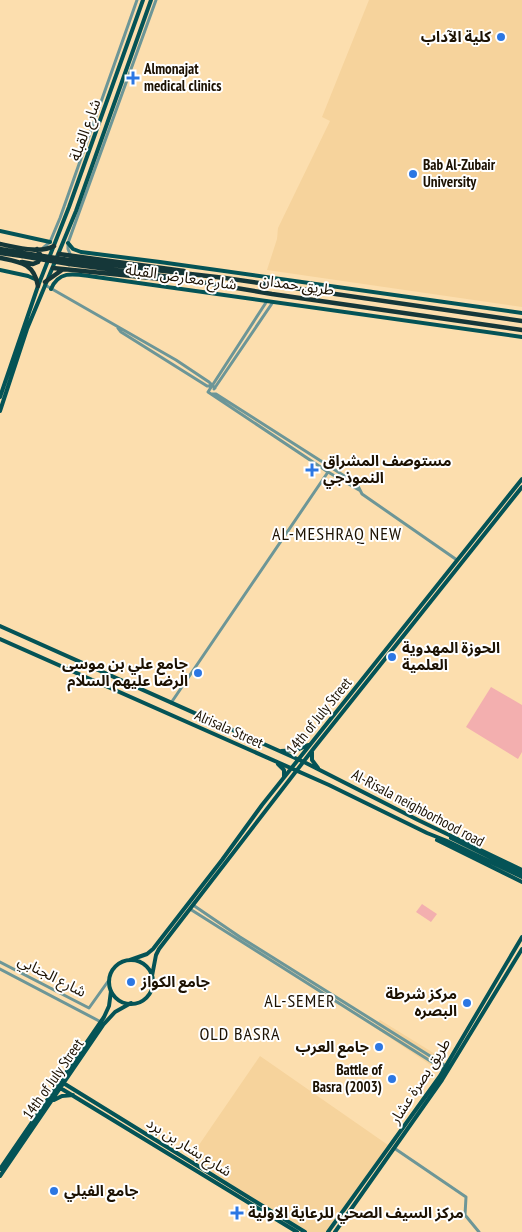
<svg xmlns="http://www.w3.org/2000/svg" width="522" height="1232" font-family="'PT Sans Narrow','Noto Sans Arabic',sans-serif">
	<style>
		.built { fill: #f6d39c }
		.green { fill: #f3afaf }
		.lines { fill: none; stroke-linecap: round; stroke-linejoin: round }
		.minor { stroke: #6d9697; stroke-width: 3 }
		.major { stroke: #045356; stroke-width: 4 }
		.highway { stroke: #153739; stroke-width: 4.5 }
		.highway-bridge { stroke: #153739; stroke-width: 4.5 }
		.poi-dot { fill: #2c77e3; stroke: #fff; stroke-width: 2 }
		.labels { text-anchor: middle; stroke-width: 4; stroke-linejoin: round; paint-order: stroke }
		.poi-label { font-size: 15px; font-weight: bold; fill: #1c1102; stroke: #fff; text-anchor: start }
		.street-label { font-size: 15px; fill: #1c1102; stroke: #fff }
		.quarter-label { font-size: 18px; letter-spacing: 1px; fill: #1c1102; stroke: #fff }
	</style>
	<rect width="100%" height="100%" fill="#fcdeae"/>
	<path class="built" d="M 369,0 L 522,0 L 522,307 L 267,270 L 277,239 L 278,228 L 330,121 L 322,117 Z
		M 380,1020 L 445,1060 L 438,1070 L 374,1027 Z
		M 260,1056 L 388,1145 L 326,1232 L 306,1232 L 190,1158 Z"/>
	<path class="green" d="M 491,687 L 522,705 L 522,752 L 518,759 L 466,727 Z
		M 422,904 L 437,914 L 431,922 L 416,912 Z"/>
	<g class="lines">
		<path class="minor" d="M 43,248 L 50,242 L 60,218 L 137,0
			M 71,256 L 68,249 L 68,243 L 156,0
			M 45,285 L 176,360 L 209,382 L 215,388
			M 267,301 L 208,392 L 328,472 L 359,490
			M 118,328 L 121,332 L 207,386 L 211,386
			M 214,389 L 273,302
			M 211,394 L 216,394 L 357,484 L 362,494 L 457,560
			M 171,703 L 328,472
			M 193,905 L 240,937 L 446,1066
			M 190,909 L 443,1069
			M 0,962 L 89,1008 L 109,980
			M 0,969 L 101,1022
			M 394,1148 L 466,1197 L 465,1215 L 479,1232"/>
		<path class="major" d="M 0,231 L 50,242
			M 68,243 L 73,249 L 81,252 L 160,262 L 522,313
			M 0,270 L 28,276 L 37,280
			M 51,289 C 60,268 78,275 96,277 L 522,337
			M 0,397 L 38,286 L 69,207 L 143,0
			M 0,411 L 27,329 L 76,211 L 151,0
			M 0,626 L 304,762 L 418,820 L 522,870
			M 0,639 L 329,785 L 427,833 L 447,841 L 522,877
			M 281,751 L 297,750 L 308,745
			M 312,752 L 312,760 L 318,768
			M 278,764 L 284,770 L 284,777
			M 451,838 L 522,873
			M 437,840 L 522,882
			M 130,960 L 147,954 L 153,949 L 222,860 L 262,805 L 522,479
			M109 982a22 22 0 1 1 44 0a22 22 0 1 1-44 0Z
			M 152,976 L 156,955 L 159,949 L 314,748 L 522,487
			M 60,1081 L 305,1232
			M 57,1086 L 297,1232
			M 54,1100 L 62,1096 L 73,1095
			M 0,1169 L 104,1017 L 109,1006 L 111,991
			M 0,1176 L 103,1025 L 115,1012 L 131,1003
			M 328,1232 L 440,1076 L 522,937
			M 335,1232 L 442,1080 L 522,949"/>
		<path class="highway" d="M 0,244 C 16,247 40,254 54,246
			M 0,249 L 23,253
			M 0,253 L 22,256
			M 59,254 L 184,271
			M 0,258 C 20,262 34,263 38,286
			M 69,260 L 225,278 L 522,321
			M 22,262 L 33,264 L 38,262 L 41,256 L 37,249
			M 69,264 L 170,277 L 272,294 L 522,330
			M 53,268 L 181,281
			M 45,282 L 62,270"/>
		<path class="highway-bridge" d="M 23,253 L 69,260
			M 22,256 L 69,264"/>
	</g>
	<g class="poi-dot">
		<circle cx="501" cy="37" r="5"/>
		<path d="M130.5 70.5h5v5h5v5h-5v5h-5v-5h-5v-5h5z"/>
		<circle cx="413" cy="174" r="5"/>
		<path d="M309.5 462.5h5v5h5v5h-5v5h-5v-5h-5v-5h5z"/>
		<circle cx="392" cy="657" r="5"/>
		<circle cx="198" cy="673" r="5"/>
		<circle cx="131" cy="982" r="5"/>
		<circle cx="467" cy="1003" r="5"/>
		<circle cx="379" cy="1047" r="5"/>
		<circle cx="392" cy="1079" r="5"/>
		<circle cx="54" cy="1191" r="5"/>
		<path d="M234.5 1205.5h5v5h5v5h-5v5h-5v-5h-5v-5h5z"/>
	</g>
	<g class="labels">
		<g class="poi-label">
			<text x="491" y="42" text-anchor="end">كلية الآداب</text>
			<text x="144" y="74">Almonajat<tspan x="144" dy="17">medical clinics</tspan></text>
			<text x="423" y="170">Bab Al-Zubair<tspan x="423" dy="17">University</tspan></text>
			<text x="323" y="466">مستوصف المشراق<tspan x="323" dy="17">النموذجي</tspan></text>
			<text x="402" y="653">الحوزة المهدوية<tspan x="402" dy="17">العلمية</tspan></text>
			<text x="188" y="669" text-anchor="end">جامع علي بن موسى<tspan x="188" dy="17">الرضا عليهم السلام</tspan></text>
			<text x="141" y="987">جامع الكواز</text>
			<text x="457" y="999" text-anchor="end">مركز شرطة<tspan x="457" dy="17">البصره</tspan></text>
			<text x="369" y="1052" text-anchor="end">جامع العرب</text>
			<text x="382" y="1075" text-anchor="end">Battle of<tspan x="382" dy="17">Basra (2003)</tspan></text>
			<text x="64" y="1196">جامع الفيلي</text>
			<text x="248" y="1218">مركز السيف الصحي للرعاية الاولية</text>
		</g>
		<g class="street-label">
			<text transform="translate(85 130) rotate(-70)" y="5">شارع القبلة</text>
			<text transform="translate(181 277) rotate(8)" y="5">شارع معارض القبلة</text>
			<text transform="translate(297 285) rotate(8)" y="5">طريق حمدان</text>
			<text transform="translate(319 716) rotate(-51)" y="5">14th of July Street</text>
			<text transform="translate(229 729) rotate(24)" y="5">Alrisala Street</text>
			<text transform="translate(418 808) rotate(28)" y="5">Al-Risala neighborhood road</text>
			<text transform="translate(52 976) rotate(27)" y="5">شارع الجنابي</text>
			<text transform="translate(53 1079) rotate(-55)" y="5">14th of July Street</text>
			<text transform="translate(420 1081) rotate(-57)" y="5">طريق بصرة عشار</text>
			<text transform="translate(189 1147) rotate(32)" y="5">شارع بشار بن برد</text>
		</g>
		<g class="quarter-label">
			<text x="337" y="540">AL-MESHRAQ NEW</text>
			<text x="300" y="1007">AL-SEMER</text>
			<text x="240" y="1040">OLD BASRA</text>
		</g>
	</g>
</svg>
